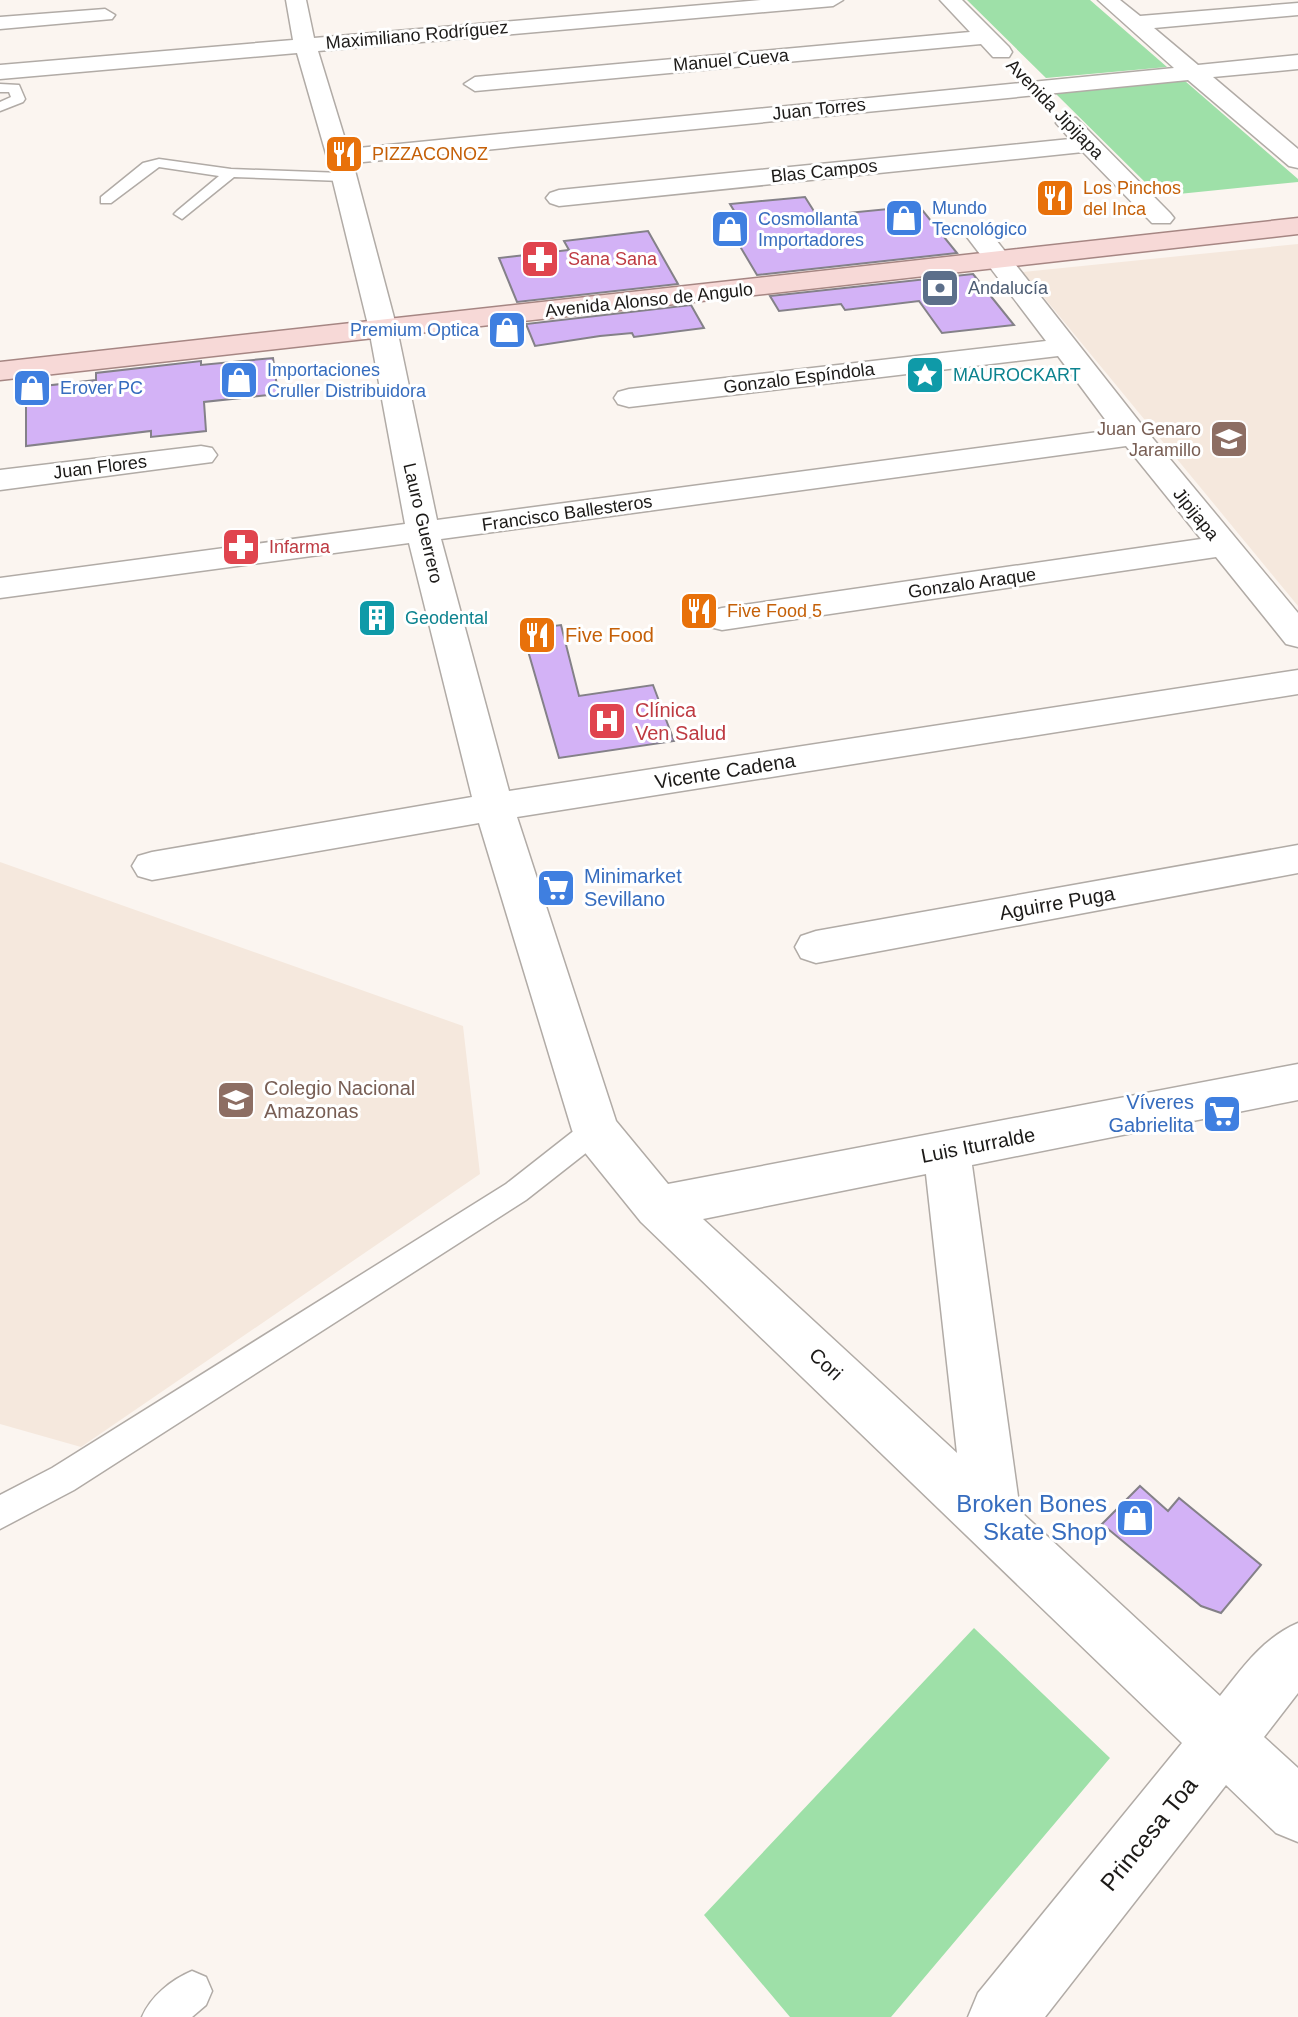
<svg xmlns="http://www.w3.org/2000/svg" width="1298" height="2017" font-family="Helvetica,sans-serif">
	<style>
		.built { fill: #f5e8dd }
		.green { fill: #9ee0a8 }
		.building { fill: #d3b2f6; stroke: #848188; stroke-width: 2 }
		.lines { fill: none; stroke-linecap: round; stroke-linejoin: round }
		.service-casing { stroke: #b1aba6; stroke-width: 3 }
		.minor-casing { stroke: #b1aba6; stroke-width: 3 }
		.primary-casing { stroke: #a68683; stroke-width: 3 }
		.service { fill: #fff; fill-rule: evenodd }
		.minor { fill: #fff; fill-rule: evenodd }
		.primary { fill: #f7d9d7; fill-rule: evenodd }
		.labels { text-anchor: middle; stroke-width: 6; stroke-linejoin: round; paint-order: stroke }
		.far-street-label { font-size: 18px; fill: #1c1a18; stroke: #fff }
		.far-food-label { font-size: 18px; fill: #c56008; stroke: #fff; text-anchor: start }
		.far-shop-label { font-size: 18px; fill: #366cbe; stroke: #fff; text-anchor: start }
		.far-health-label { font-size: 18px; fill: #be3a42; stroke: #fff; text-anchor: start }
		.far-service-label { font-size: 18px; fill: #4e5e75; stroke: #fff; text-anchor: start }
		.far-culture-label { font-size: 18px; fill: #0d838f; stroke: #fff; text-anchor: start }
		.far-education-label { font-size: 18px; fill: #785e54; stroke: #fff; text-anchor: end }
		.food-label { font-size: 20px; fill: #c56008; stroke: #fff; text-anchor: start }
		.health-label { font-size: 20px; fill: #be3a42; stroke: #fff; text-anchor: start }
		.street-label { font-size: 20px; fill: #1c1a18; stroke: #fff }
		.shop-label { font-size: 20px; fill: #366cbe; stroke: #fff; text-anchor: start }
		.education-label { font-size: 20px; fill: #785e54; stroke: #fff; text-anchor: start }
		.near-shop-label { font-size: 24px; fill: #366cbe; stroke: #fff; text-anchor: end }
		.near-street-label { font-size: 24px; fill: #1c1a18; stroke: #fff }
	</style>
	<rect width="100%" height="100%" fill="#fbf5f0"/>
	<path class="built" d="M 1298,244 L 1298,606 L 1023,272 Z
		M 0,862 L 463,1026 L 480,1174 L 81,1447 L 0,1424 Z"/>
	<path class="green" d="M 967,0 L 1090,0 L 1167,67 L 1046,78 Z
		M 1185,81 L 1298,179 L 1298,182 L 1159,196 L 1055,93 Z
		M 974,1628 L 1110,1758 L 891,2017 L 790,2017 L 704,1915 Z"/>
	<path class="building" d="M 805,197 L 817,216 L 919,206 L 957,253 L 757,275 L 722,216 L 736,214 L 730,204 Z
		M 648,231 L 678,284 L 517,302 L 499,258 L 569,250 L 564,241 Z
		M 973,274 L 1014,325 L 942,333 L 919,301 L 845,310 L 841,304 L 779,311 L 770,296 Z
		M 691,305 L 704,328 L 634,337 L 632,333 L 600,336 L 535,346 L 526,324 Z
		M 273,358 L 278,394 L 204,402 L 206,431 L 151,437 L 151,431 L 26,446 L 26,388 L 96,380 L 96,373 L 201,361 L 201,365 Z
		M 561,625 L 579,696 L 653,685 L 674,741 L 559,758 L 522,630 Z
		M 1140,1486 L 1168,1511 L 1179,1498 L 1261,1565 L 1221,1613 L 1201,1606 L 1102,1524 Z"/>
	<g class="lines">
		<defs>
			<path id="service" d="M 0,84 L 19,85 L 25,99 L 23,102 L 0,111 L 0,102 L 11,97 L 9,92 L 0,92 Z
				M 159,159 L 231,169 L 342,173 L 349,177 L 342,181 L 234,177 L 182,219 L 174,214 L 177,211 L 219,176 L 159,167 L 111,203 L 101,203 L 101,197 L 143,163 Z
				M 595,1119 L 605,1122 L 609,1130 L 605,1138 L 526,1200 L 74,1490 L 0,1529 L 0,1495 L 52,1468 L 506,1184 L 585,1122 Z
				M 192,1971 L 206,1977 L 212,1991 L 206,2005 L 192,2017 L 142,2017 C 151,1996 171,1980 192,1971 Z"/>
			<path id="minor" d="M 286,0 L 306,0 L 314,38 L 761,0 L 843,0 L 833,6 L 318,51 L 348,149 L 1174,68 L 1098,0 L 1120,0 L 1140,16 L 1298,3 L 1298,15 L 1154,28 L 1198,65 L 1298,55 L 1298,69 L 1213,77 L 1298,149 L 1298,168 L 1289,166 L 1188,80 L 353,163 L 397,329 L 437,520 L 1113,430 L 1058,356 L 629,407 L 618,404 L 614,398 L 618,392 L 629,389 L 1046,341 L 967,237 L 971,231 L 989,231 L 1145,429 L 1298,613 L 1298,647 L 1286,644 L 1216,557 L 722,630 L 710,627 L 705,619 L 710,611 L 722,608 L 1201,539 L 1126,446 L 441,539 L 509,791 L 1298,670 L 1298,694 L 517,817 L 616,1121 L 668,1184 L 1298,1064 L 1298,1100 L 972,1165 L 1020,1511 L 1220,1696 C 1243,1667 1263,1638 1298,1623 L 1298,1693 L 1264,1737 L 1298,1768 L 1298,1842 L 1276,1833 L 1226,1785 L 1045,2017 L 968,2017 L 978,1993 L 1182,1743 L 641,1222 L 578,1144 L 572,1130 L 479,823 L 152,880 L 138,876 L 132,866 L 138,856 L 152,852 L 472,797 L 409,543 L 0,598 L 0,578 L 405,524 L 369,329 L 327,157 L 297,53 L 0,79 L 0,65 L 293,40 ZM 926,1174 L 957,1453 L 703,1219 Z
				M 940,0 L 962,0 L 1009,47 L 1012,52 L 1009,57 L 993,57 L 981,44 L 475,91 L 464,84 L 475,77 L 970,32 Z
				M 105,9 L 115,15 L 112,19 L 0,29 L 0,17 Z
				M 1068,116 L 1076,118 L 1170,213 L 1174,218 L 1170,223 L 1152,223 L 1083,152 L 559,206 L 550,203 L 546,198 L 550,193 L 559,190 L 1070,139 L 1056,123 L 1060,118 Z
				M 201,446 L 212,448 L 217,455 L 212,462 L 0,490 L 0,470 Z
				M 1298,845 L 1298,873 L 816,963 L 801,958 L 795,947 L 801,936 L 816,931 Z"/>
			<path id="primary" d="M 1298,218 L 1298,234 L 0,380 L 0,362 Z"/>
		</defs>
		<use href="#service" class="service-casing"/>
		<use href="#minor" class="minor-casing"/>
		<use href="#primary" class="primary-casing"/>
		<use href="#service" class="service"/>
		<use href="#minor" class="minor"/>
		<use href="#primary" class="primary"/>
	</g>
	<defs>
		<symbol id="restaurant-square" viewBox="-11 -11 22 22"><rect x="-9" y="-9" width="18" height="18" rx="4" fill="#e8710a" stroke="#fff"/><path d="M-5-6h1v4h1v-4h1v4h1v-4h1v5L-1.5 .5V6h-2V.5L-5-1ZM5-6V6H3V1.5H1.5Q1.5-4 5-6Z" fill="#fff"/></symbol>
		<symbol id="shop-square" viewBox="-11 -11 22 22"><rect x="-9" y="-9" width="18" height="18" rx="4" fill="#3f7fe0" stroke="#fff"/><path d="M-5-2.5h2.3a2.7 3.5 0 0 1 5.4 0H5L5.5 6h-11ZM-1.5-2.5h3a1.5 2.3 0 0 0-3 0Z" fill="#fff"/></symbol>
		<symbol id="pharmacy-square" viewBox="-11 -11 22 22"><rect x="-9" y="-9" width="18" height="18" rx="4" fill="#e0444e" stroke="#fff"/><path d="M-2-6h4v4h4v4h-4v4h-4v-4h-4v-4h4Z" fill="#fff"/></symbol>
		<symbol id="bank-square" viewBox="-11 -11 22 22"><rect x="-9" y="-9" width="18" height="18" rx="4" fill="#5c6f8a" stroke="#fff"/><path d="M-6-4H6V4H-6ZM0-2.3a2.3 2.3 0 1 0 0 4.6a2.3 2.3 0 1 0 0-4.6Z" fill="#fff"/></symbol>
		<symbol id="sight-square" viewBox="-11 -11 22 22"><rect x="-9" y="-9" width="18" height="18" rx="4" fill="#0f9aa8" stroke="#fff"/><path d="M0-6L1.8-2.2L6-1.7L2.9 1.2L3.7 5.4L0 3.3L-3.7 5.4L-2.9 1.2L-6-1.7L-1.8-2.2Z" fill="#fff"/></symbol>
		<symbol id="school-square" viewBox="-11 -11 22 22"><rect x="-9" y="-9" width="18" height="18" rx="4" fill="#8d6e63" stroke="#fff"/><path d="M0-5L7-2L0 1L-7-2ZM-4 1L0 2.5L4 1V4Q0 6-4 4Z" fill="#fff"/></symbol>
		<symbol id="building-square" viewBox="-11 -11 22 22"><rect x="-9" y="-9" width="18" height="18" rx="4" fill="#0f9aa8" stroke="#fff"/><path d="M-4-6H4V6H1V3H-1V6H-4ZM-2.5-4.3h1.7v1.8h-1.7ZM.8-4.3h1.7v1.8H.8ZM-2.5-1h1.7V.8h-1.7ZM.8-1h1.7V.8H.8Z" fill="#fff"/></symbol>
		<symbol id="hospital-square" viewBox="-11 -11 22 22"><rect x="-9" y="-9" width="18" height="18" rx="4" fill="#e0444e" stroke="#fff"/><path d="M-5-5h3v3.5h4V-5h3V5h-3V1.5h-4V5h-3Z" fill="#fff"/></symbol>
		<symbol id="supermarket-square" viewBox="-11 -11 22 22"><rect x="-9" y="-9" width="18" height="18" rx="4" fill="#3f7fe0" stroke="#fff"/><path d="M-6-5.5h2.5l.6 2H6L4.5 2H-2.5L-4.4-4H-6ZM-1.5 3.2a1.3 1.3 0 1 0 .1 0ZM3 3.2a1.3 1.3 0 1 0 .1 0Z" fill="#fff"/></symbol>
	</defs>
	<g fill-rule="evenodd">
		<use href="#restaurant-square" x="322" y="132" width="44" height="44"/>
		<use href="#restaurant-square" x="1033" y="176" width="44" height="44"/>
		<use href="#shop-square" x="882" y="196" width="44" height="44"/>
		<use href="#shop-square" x="708" y="207" width="44" height="44"/>
		<use href="#pharmacy-square" x="518" y="237" width="44" height="44"/>
		<use href="#bank-square" x="918" y="266" width="44" height="44"/>
		<use href="#shop-square" x="485" y="308" width="44" height="44"/>
		<use href="#sight-square" x="903" y="353" width="44" height="44"/>
		<use href="#shop-square" x="217" y="358" width="44" height="44"/>
		<use href="#shop-square" x="10" y="366" width="44" height="44"/>
		<use href="#school-square" x="1207" y="417" width="44" height="44"/>
		<use href="#pharmacy-square" x="219" y="525" width="44" height="44"/>
		<use href="#restaurant-square" x="677" y="589" width="44" height="44"/>
		<use href="#building-square" x="355" y="596" width="44" height="44"/>
		<use href="#restaurant-square" x="515" y="613" width="44" height="44"/>
		<use href="#hospital-square" x="585" y="699" width="44" height="44"/>
		<use href="#supermarket-square" x="534" y="866" width="44" height="44"/>
		<use href="#school-square" x="214" y="1078" width="44" height="44"/>
		<use href="#supermarket-square" x="1200" y="1092" width="44" height="44"/>
		<use href="#shop-square" x="1113" y="1496" width="44" height="44"/>
	</g>
	<g class="labels">
		<g class="far-street-label">
			<text transform="translate(417 35) rotate(-5)" y="6">Maximiliano Rodríguez</text>
			<text transform="translate(731 60) rotate(-5)" y="6">Manuel Cueva</text>
			<text transform="translate(819 109) rotate(-6)" y="6">Juan Torres</text>
			<text transform="translate(1055 109) rotate(46)" y="6">Avenida Jipijapa</text>
			<text transform="translate(824 171) rotate(-6)" y="6">Blas Campos</text>
			<text transform="translate(649 300) rotate(-6)" y="6">Avenida Alonso de Angulo</text>
			<text transform="translate(799 378) rotate(-7)" y="6">Gonzalo Espíndola</text>
			<text transform="translate(100 467) rotate(-7)" y="6">Juan Flores</text>
			<text transform="translate(567 513) rotate(-8)" y="6">Francisco Ballesteros</text>
			<text transform="translate(1196 514) rotate(51)" y="6">Jipijapa</text>
			<text transform="translate(423 523) rotate(77)" y="6">Lauro Guerrero</text>
			<text transform="translate(972 583) rotate(-8)" y="6">Gonzalo Araque</text>
		</g>
		<g class="far-food-label">
			<text x="372" y="160">PIZZACONOZ</text>
			<text x="1083" y="194">Los Pinchos<tspan x="1083" dy="21">del Inca</tspan></text>
			<text x="727" y="617">Five Food 5</text>
		</g>
		<g class="far-shop-label">
			<text x="932" y="214">Mundo<tspan x="932" dy="21">Tecnológico</tspan></text>
			<text x="758" y="225">Cosmollanta<tspan x="758" dy="21">Importadores</tspan></text>
			<text x="479" y="336" text-anchor="end">Premium Optica</text>
			<text x="267" y="376">Importaciones<tspan x="267" dy="21">Cruller Distribuidora</tspan></text>
			<text x="60" y="394">Erover PC</text>
		</g>
		<g class="far-health-label">
			<text x="568" y="265">Sana Sana</text>
			<text x="269" y="553">Infarma</text>
		</g>
		<g class="far-service-label">
			<text x="968" y="294">Andalucía</text>
		</g>
		<g class="far-culture-label">
			<text x="953" y="381">MAUROCKART</text>
			<text x="405" y="624">Geodental</text>
		</g>
		<g class="far-education-label">
			<text x="1201" y="435">Juan Genaro<tspan x="1201" dy="21">Jaramillo</tspan></text>
		</g>
		<g class="food-label">
			<text x="565" y="642">Five Food</text>
		</g>
		<g class="health-label">
			<text x="635" y="717">Clínica<tspan x="635" dy="23">Ven Salud</tspan></text>
		</g>
		<g class="street-label">
			<text transform="translate(725 771) rotate(-9)" y="7">Vicente Cadena</text>
			<text transform="translate(1057 903) rotate(-10)" y="7">Aguirre Puga</text>
			<text transform="translate(978 1145) rotate(-11)" y="7">Luis Iturralde</text>
			<text transform="translate(826 1364) rotate(43)" y="7">Cori</text>
		</g>
		<g class="shop-label">
			<text x="584" y="883">Minimarket<tspan x="584" dy="23">Sevillano</tspan></text>
			<text x="1194" y="1109" text-anchor="end">Víveres<tspan x="1194" dy="23">Gabrielita</tspan></text>
		</g>
		<g class="education-label">
			<text x="264" y="1095">Colegio Nacional<tspan x="264" dy="23">Amazonas</tspan></text>
		</g>
		<g class="near-shop-label">
			<text x="1107" y="1512">Broken Bones<tspan x="1107" dy="28">Skate Shop</tspan></text>
		</g>
		<g class="near-street-label">
			<text transform="translate(1149 1834) rotate(-51)" y="8">Princesa Toa</text>
		</g>
	</g>
</svg>
